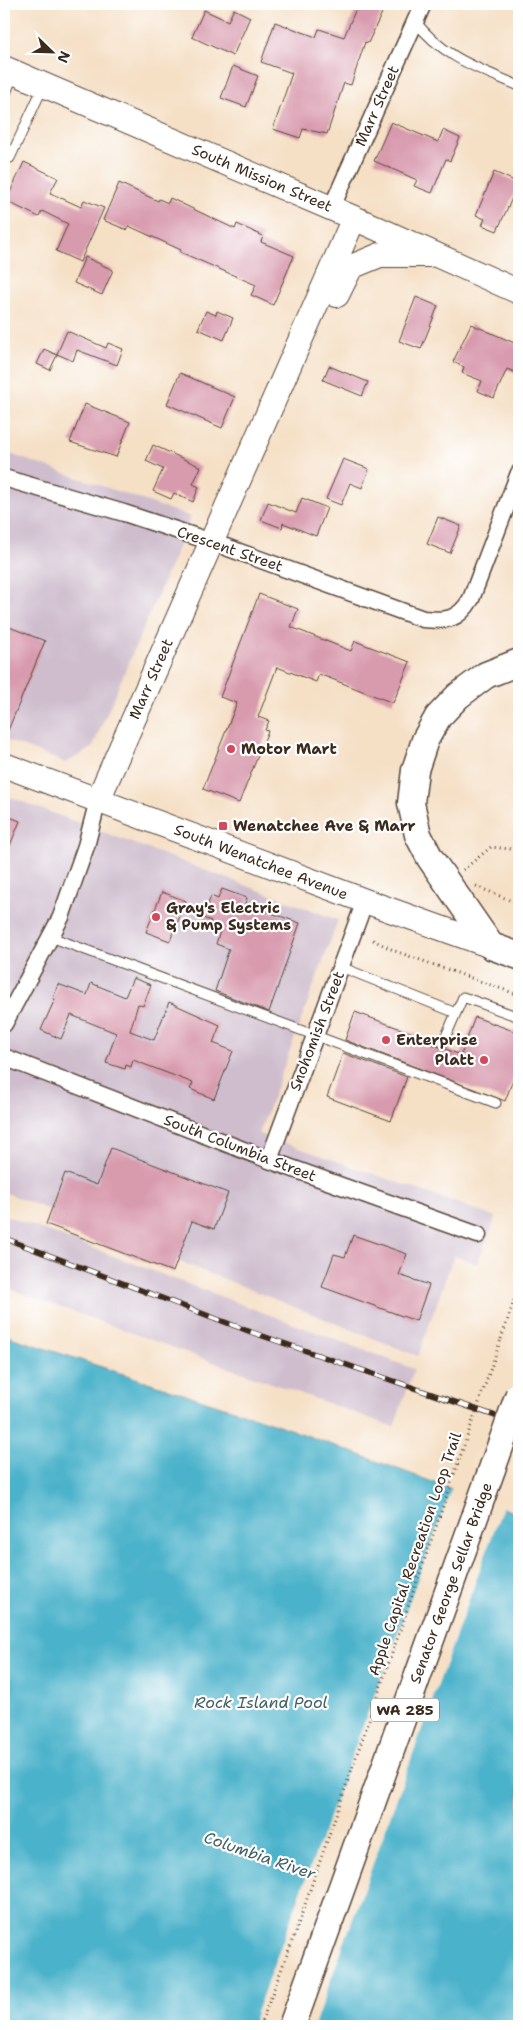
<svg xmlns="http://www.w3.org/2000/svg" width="523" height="2030" font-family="'Shantell Sans',sans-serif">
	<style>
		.industrial { fill: #cfbdce }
		.water { fill: #4cb2cb; stroke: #446e74 }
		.pier { fill: #f5dfc5 }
		.building { fill: #d89aad }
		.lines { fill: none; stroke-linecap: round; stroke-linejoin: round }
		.lane-casing { stroke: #574537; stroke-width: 11 }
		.street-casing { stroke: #574537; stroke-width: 19 }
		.secondary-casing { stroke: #574537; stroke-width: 26 }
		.primary-casing { stroke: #574537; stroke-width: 29 }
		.path { stroke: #574537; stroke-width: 3; stroke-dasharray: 1 4; stroke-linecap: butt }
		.lane { stroke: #fff; stroke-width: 9 }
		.street { stroke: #fff; stroke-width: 16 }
		.secondary { stroke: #fff; stroke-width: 24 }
		.primary { stroke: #fff; stroke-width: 26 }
		.rail-casing { stroke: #3b2a1e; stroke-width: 5.5 }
		.rail { stroke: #fff; stroke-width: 4; stroke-dasharray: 11; stroke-linecap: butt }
		.primary-bridge-casing { stroke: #574537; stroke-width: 29; stroke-linecap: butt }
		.path-bridge { stroke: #574537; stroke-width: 3; stroke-dasharray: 1 4; stroke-linecap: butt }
		.primary-bridge { stroke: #fff; stroke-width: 26 }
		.poi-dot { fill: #d1495b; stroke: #fff; stroke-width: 2 }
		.labels { text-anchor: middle; stroke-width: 4.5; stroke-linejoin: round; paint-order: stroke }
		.shield { fill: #fff; stroke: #766a62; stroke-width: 1 }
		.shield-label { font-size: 14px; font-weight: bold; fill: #3b2a1e }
		.street-label { font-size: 15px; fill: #3b2a1e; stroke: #fff }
		.poi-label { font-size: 15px; font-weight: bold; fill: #3b2a1e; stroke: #fff; text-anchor: start }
		.water-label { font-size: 16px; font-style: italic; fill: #426063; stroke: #fff }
	</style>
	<rect width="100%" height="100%" fill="#fff"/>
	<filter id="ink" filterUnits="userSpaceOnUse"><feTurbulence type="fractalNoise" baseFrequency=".02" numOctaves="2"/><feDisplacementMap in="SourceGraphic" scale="10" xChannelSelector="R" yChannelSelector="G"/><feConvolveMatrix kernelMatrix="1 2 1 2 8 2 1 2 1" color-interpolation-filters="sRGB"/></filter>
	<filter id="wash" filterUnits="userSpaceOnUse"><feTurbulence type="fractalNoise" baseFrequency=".0096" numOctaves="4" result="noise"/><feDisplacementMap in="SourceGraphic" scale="20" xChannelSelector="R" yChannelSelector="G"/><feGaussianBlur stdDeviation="1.12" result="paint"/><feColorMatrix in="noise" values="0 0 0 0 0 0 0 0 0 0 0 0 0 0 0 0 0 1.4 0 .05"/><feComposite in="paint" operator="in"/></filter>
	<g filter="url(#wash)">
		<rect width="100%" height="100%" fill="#f5dfc5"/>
		<path class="industrial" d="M 4,452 L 191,517 L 92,748 L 66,763 L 4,739 Z
			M 4,795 L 338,920 L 259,1134 L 496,1217 L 477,1264 L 454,1255 L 418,1356 L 4,1192 Z
			M 4,1215 L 414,1369 L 394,1427 L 4,1287 Z"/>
		<path class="water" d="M 4,1335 L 276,1424 L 519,1514 L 519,2026 L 4,2026 Z"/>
		<path class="pier" d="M 452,1487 L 503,1506 L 314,2026 L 251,2026 Z"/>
		<g id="blocks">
			<path class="building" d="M 358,4 L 386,4 L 368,43 L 365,42 L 351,85 L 344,83 L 327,134 L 303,129 L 300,138 L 273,129 L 292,73 L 261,62 L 275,22 L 316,37 L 319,29 L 344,37 Z
				M 234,9 L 250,17 L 233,56 L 192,37 L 204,10 L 228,21 Z
				M 233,66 L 258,76 L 246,107 L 221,98 Z
				M 391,122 L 438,142 L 443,130 L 460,138 L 450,161 L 446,159 L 432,193 L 414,186 L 417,180 L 374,161 Z
				M 24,162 L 58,178 L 50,193 L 81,207 L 84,200 L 104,208 L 80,262 L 56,251 L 68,224 L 42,211 L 39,217 L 6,201 Z
				M 494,172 L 519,183 L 497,231 L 482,225 L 485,219 L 476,215 Z
				M 119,183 L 158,201 L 159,199 L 168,203 L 170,198 L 235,229 L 237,224 L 263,236 L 261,242 L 294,256 L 273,305 L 251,295 L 256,285 L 180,252 L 181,250 L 129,226 L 127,230 L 103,220 Z
				M 85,257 L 113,270 L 102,295 L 74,283 Z
				M 416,297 L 438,306 L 421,349 L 399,341 Z
				M 206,311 L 216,315 L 217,311 L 233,318 L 224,340 L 198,329 Z
				M 471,324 L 519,345 L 519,374 L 507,369 L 494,398 L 478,391 L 482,381 L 462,373 L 464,367 L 453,362 Z
				M 67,331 L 106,348 L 108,343 L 123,349 L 117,365 L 77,350 L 73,361 L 57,354 Z
				M 44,349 L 57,355 L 50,370 L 37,364 Z
				M 329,366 L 368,382 L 362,396 L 323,380 Z
				M 180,373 L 235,397 L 222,428 L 167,404 Z
				M 85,404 L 130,422 L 116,457 L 70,442 Z
				M 153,445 L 201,467 L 193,484 L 199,487 L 193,502 L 174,493 L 171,499 L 153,491 L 163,469 L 146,461 Z
				M 343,459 L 369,469 L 362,488 L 350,483 L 341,505 L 326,499 Z
				M 302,498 L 327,508 L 316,536 L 283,523 L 282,528 L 261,520 L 268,502 L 296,513 Z
				M 438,517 L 461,526 L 450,553 L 427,544 Z
				M 259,594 L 298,609 L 291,627 L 351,651 L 355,641 L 410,662 L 393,703 L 319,674 L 316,682 L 277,667 L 258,717 L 269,721 L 265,730 L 268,731 L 239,803 L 203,789 L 237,703 L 220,697 Z
				M 4,625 L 45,641 L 4,740 Z
				M 4,815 L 20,821 L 4,860 Z
				M 222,889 L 247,898 L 245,904 L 300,923 L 269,1012 L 215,991 L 229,949 L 216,944 L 220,931 L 209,928 L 211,921 L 203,918 L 211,896 L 218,899 Z
				M 162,892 L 186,901 L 170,941 L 146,932 Z
				M 133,978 L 151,985 L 143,1006 L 138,1004 L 130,1031 L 154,1040 L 169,1002 L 220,1025 L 213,1043 L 233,1051 L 214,1099 L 190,1089 L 193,1083 L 133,1060 L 131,1067 L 126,1065 L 125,1069 L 106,1063 L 116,1033 L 71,1015 L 61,1039 L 41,1030 L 55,999 L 53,999 L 58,984 L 87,995 L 91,983 L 125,997 Z
				M 355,1012 L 428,1039 L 427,1042 L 461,1055 L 475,1017 L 519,1033 L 519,1064 L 505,1101 L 345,1040 Z
				M 343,1053 L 407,1077 L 391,1121 L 327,1097 Z
				M 111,1148 L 228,1193 L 214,1229 L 192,1221 L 173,1272 L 46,1224 L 65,1173 L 97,1185 Z
				M 353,1235 L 407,1254 L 399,1275 L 429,1285 L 416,1321 L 322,1287 L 334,1254 L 345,1257 Z"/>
		</g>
	</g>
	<g filter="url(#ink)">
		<use href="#blocks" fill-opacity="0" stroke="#574537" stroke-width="1"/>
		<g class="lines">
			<defs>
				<path id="lane" d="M 415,21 C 444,58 478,68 519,86
					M 4,98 L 14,73
					M 4,156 L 10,158 L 44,85
					M 51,937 L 496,1103
					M 341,967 L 456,1013
					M 443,1043 L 463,997 L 519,1017"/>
				<path id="street" d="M 331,209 L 423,4
					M 4,478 L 124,513 L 212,542 L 423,619 C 446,621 458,621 471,599 L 519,473
					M 4,1024 L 61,917 L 86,846 L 98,800
					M 4,1057 L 269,1160 L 478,1235
					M 269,1160 L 365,901"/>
				<path id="secondary" d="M 4,68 L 354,218 L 519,292
					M 337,295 L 351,267 L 380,255 L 429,255
					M 4,765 L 365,901 L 491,946
					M 98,800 L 354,218"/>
				<path id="primary" d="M 519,662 L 486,675 L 458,696 L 438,717 L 425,740 L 415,770 L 411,803 L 418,835 L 430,858 L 491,946 L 519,956"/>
			</defs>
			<use href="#lane" class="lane-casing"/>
			<use href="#street" class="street-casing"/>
			<use href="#secondary" class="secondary-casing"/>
			<use href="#primary" class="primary-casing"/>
			<path class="path" d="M 463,870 L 491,847 L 519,850
				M 476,886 L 519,904
				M 373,940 L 395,951 L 519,995
				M 501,1339 L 519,1286"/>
			<use href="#lane" class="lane"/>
			<use href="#street" class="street"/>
			<use href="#secondary" class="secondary"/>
			<use href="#primary" class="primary"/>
			<defs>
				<path id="rail" d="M 4,1238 L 251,1332 L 519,1424"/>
			</defs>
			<use href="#rail" class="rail-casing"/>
			<use href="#rail" class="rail"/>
			<defs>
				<path id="primary-bridge" d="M 292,2026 L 519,1394"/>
			</defs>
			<use href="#primary-bridge" class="primary-bridge-casing"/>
			<path class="path-bridge" d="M 260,2026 L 294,1936 L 501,1339"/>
			<use href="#primary-bridge" class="primary-bridge"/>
		</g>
	</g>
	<g class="poi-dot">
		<circle cx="231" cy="749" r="5"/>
		<rect x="218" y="821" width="10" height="10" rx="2.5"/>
		<circle cx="156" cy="917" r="5"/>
		<circle cx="386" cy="1040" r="5"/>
		<circle cx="484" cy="1060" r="5"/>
	</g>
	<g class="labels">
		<rect class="shield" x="371" y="1698.5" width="68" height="23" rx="4"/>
		<g class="shield-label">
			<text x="405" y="1715">WA 285</text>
		</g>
		<g class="street-label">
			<text transform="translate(377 106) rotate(-66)" y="5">Marr Street</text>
			<text transform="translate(262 178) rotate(23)" y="5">South Mission Street</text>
			<text transform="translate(230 549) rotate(19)" y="5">Crescent Street</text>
			<text transform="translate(151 679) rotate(-66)" y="5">Marr Street</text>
			<text transform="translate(261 862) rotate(21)" y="5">South Wenatchee Avenue</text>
			<text transform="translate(317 1031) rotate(-69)" y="5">Snohomish Street</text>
			<text transform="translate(240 1148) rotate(21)" y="5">South Columbia Street</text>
			<text transform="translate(415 1554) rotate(-71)" y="5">Apple Capital Recreation Loop Trail</text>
			<text transform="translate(451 1583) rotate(-70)" y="5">Senator George Sellar Bridge</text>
		</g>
		<g class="poi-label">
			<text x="241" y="754">Motor Mart</text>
			<text x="233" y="831">Wenatchee Ave &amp; Marr</text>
			<text x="166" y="913">Gray's Electric<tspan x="166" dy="17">&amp; Pump Systems</tspan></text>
			<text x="396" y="1045">Enterprise</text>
			<text x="474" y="1065" text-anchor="end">Platt</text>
		</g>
		<g class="water-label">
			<text x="261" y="1708">Rock Island Pool</text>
			<text transform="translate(260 1855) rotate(19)" y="6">Columbia River</text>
		</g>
	</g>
	<rect width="523" height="2030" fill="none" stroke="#fff" stroke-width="20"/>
	<g transform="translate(52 52) rotate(113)" stroke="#ffffff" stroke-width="4" paint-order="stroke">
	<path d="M0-4L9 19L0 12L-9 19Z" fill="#3b2a1e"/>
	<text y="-8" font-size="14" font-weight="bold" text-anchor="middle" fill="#3b2a1e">N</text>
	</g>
</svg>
